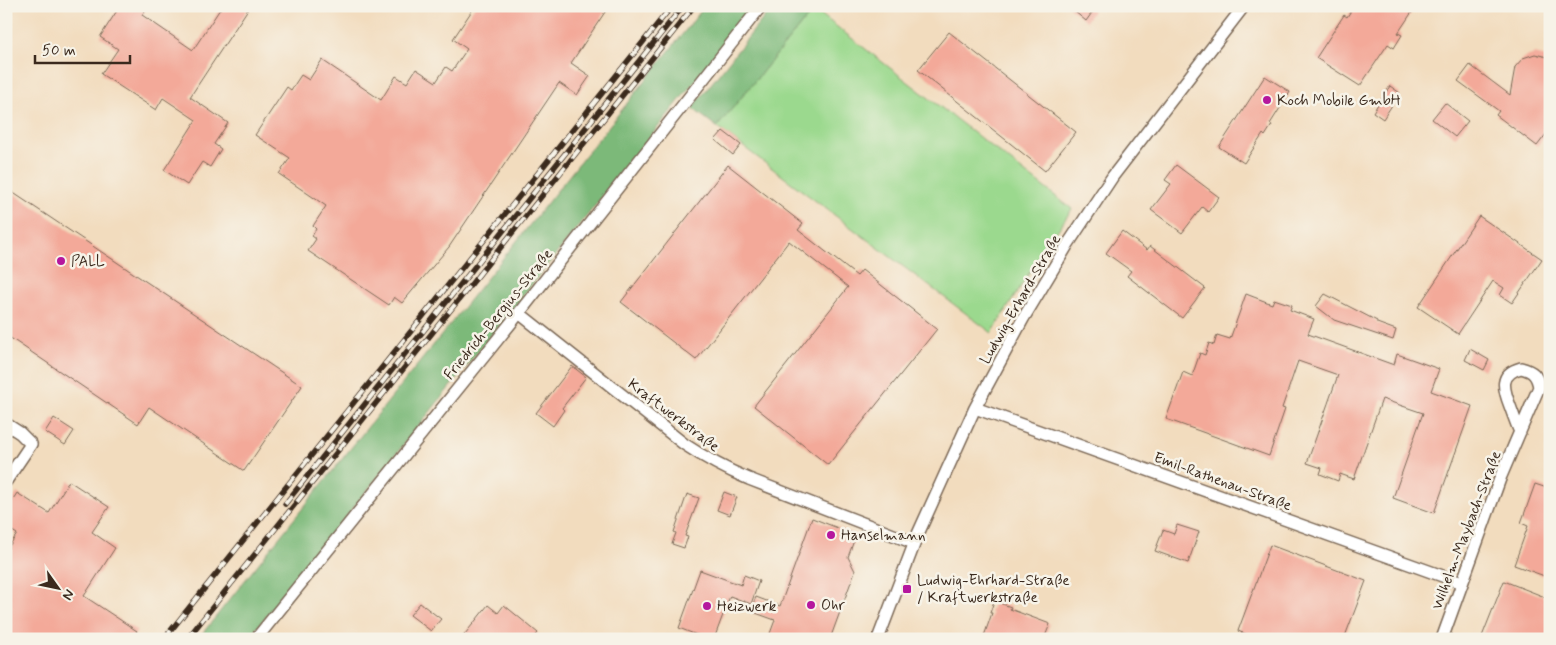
<svg xmlns="http://www.w3.org/2000/svg" width="1556" height="645" font-family="Mynerve,sans-serif">
	<style>
		.green { fill: #9bd98e; stroke: #6b8256 }
		.forest { fill: #7cb979; stroke: #5c724c }
		.building { fill: #f3a999 }
		.lines { fill: none; stroke-linecap: round; stroke-linejoin: round }
		.street-casing { stroke: #7b6856; stroke-width: 14 }
		.street { stroke: #fff; stroke-width: 11 }
		.rail-casing { stroke: #3b2a1e; stroke-width: 5.5 }
		.rail { stroke: #f7f3e8; stroke-width: 4; stroke-dasharray: 11; stroke-linecap: butt }
		.poi-dot { fill: #b5179e; stroke: #f7f3e8; stroke-width: 2 }
		.labels { text-anchor: middle; stroke-width: 5; stroke-linejoin: round; paint-order: stroke }
		.poi-label { font-size: 15px; fill: #3b2a1e; stroke: #f7f3e8; text-anchor: start }
		.street-label { font-size: 15px; fill: #3b2a1e; stroke: #f7f3e8 }
	</style>
	<rect width="100%" height="100%" fill="#f7f3e8"/>
	<filter id="ink" filterUnits="userSpaceOnUse"><feTurbulence type="fractalNoise" baseFrequency=".02" numOctaves="2"/><feDisplacementMap in="SourceGraphic" scale="10" xChannelSelector="R" yChannelSelector="G"/><feConvolveMatrix kernelMatrix="1 2 1 2 8 2 1 2 1" color-interpolation-filters="sRGB"/></filter>
	<filter id="wash" filterUnits="userSpaceOnUse"><feTurbulence type="fractalNoise" baseFrequency=".0096" numOctaves="4" result="noise"/><feDisplacementMap in="SourceGraphic" scale="20" xChannelSelector="R" yChannelSelector="G"/><feGaussianBlur stdDeviation="1.12" result="paint"/><feColorMatrix in="noise" values="0 0 0 0 0 0 0 0 0 0 0 0 0 0 0 0 0 1.4 0 .05"/><feComposite in="paint" operator="in"/></filter>
	<g filter="url(#wash)">
		<rect width="100%" height="100%" fill="#f2dcbe"/>
		<path class="green" d="M 814,9 L 1072,209 L 1031,270 L 992,333 L 717,127 Z"/>
		<path class="forest" d="M 705,6 L 755,6 L 248,639 L 198,639 Z
			M 773,6 L 812,6 L 814,9 L 717,127 L 692,108 Z"/>
		<g id="blocks">
			<path class="building" d="M 120,6 L 148,6 L 142,15 L 193,50 L 222,6 L 250,6 L 190,97 L 228,123 L 214,144 L 221,149 L 210,167 L 202,162 L 187,185 L 164,170 L 196,120 L 163,98 L 156,110 L 101,74 L 118,49 L 100,37 Z
				M 475,6 L 609,6 L 571,63 L 590,76 L 577,95 L 559,83 L 449,247 L 402,303 L 394,297 L 389,305 L 308,251 L 316,239 L 312,236 L 316,229 L 313,226 L 326,206 L 279,174 L 290,158 L 255,135 L 287,87 L 291,90 L 301,75 L 309,80 L 322,60 L 381,100 L 396,76 L 407,83 L 416,69 L 436,82 L 446,67 L 452,71 L 467,49 L 453,39 Z
				M 1068,6 L 1089,6 L 1094,10 L 1086,21 Z
				M 1354,6 L 1416,6 L 1398,33 L 1402,35 L 1394,48 L 1388,44 L 1360,86 L 1316,58 L 1344,15 L 1347,17 Z
				M 949,32 L 1076,132 L 1045,171 L 918,70 Z
				M 1535,54 L 1547,57 L 1550,60 L 1550,129 L 1537,146 L 1496,115 L 1499,111 L 1458,81 L 1470,65 L 1510,95 L 1515,67 L 1523,58 Z
				M 1265,76 L 1290,92 L 1270,124 L 1272,125 L 1265,136 L 1263,134 L 1244,163 L 1219,147 Z
				M 1390,86 L 1400,93 L 1383,119 L 1373,112 Z
				M 1445,103 L 1468,121 L 1455,137 L 1432,119 Z
				M 723,131 L 741,145 L 733,155 L 715,140 Z
				M 728,165 L 803,224 L 798,230 L 857,276 L 862,270 L 937,329 L 828,465 L 754,406 L 848,287 L 789,241 L 696,360 L 621,302 Z
				M 1176,165 L 1219,197 L 1208,212 L 1202,207 L 1182,233 L 1151,210 L 1171,184 L 1165,180 Z
				M 6,188 L 302,386 L 244,471 L 149,407 L 138,424 L 6,335 Z
				M 1479,216 L 1542,259 L 1512,303 L 1500,295 L 1504,288 L 1493,281 L 1458,334 L 1418,307 Z
				M 1122,231 L 1147,250 L 1150,246 L 1205,288 L 1182,318 L 1127,276 L 1131,271 L 1106,253 Z
				M 1246,294 L 1272,304 L 1274,299 L 1292,305 L 1290,310 L 1314,319 L 1308,334 L 1394,365 L 1397,354 L 1439,369 L 1431,391 L 1472,406 L 1434,513 L 1393,498 L 1423,413 L 1382,399 L 1354,479 L 1340,474 L 1338,481 L 1320,474 L 1322,468 L 1307,463 L 1338,375 L 1298,361 L 1282,408 L 1285,409 L 1269,456 L 1166,419 L 1183,372 L 1192,376 L 1200,353 L 1205,355 L 1209,343 L 1214,345 L 1217,335 L 1230,339 Z
				M 1325,294 L 1377,321 L 1377,323 L 1396,330 L 1393,340 L 1334,320 L 1316,306 Z
				M 1470,349 L 1489,360 L 1484,370 L 1465,360 Z
				M 572,366 L 586,377 L 562,408 L 564,410 L 553,426 L 536,413 Z
				M 54,418 L 74,431 L 65,445 L 45,432 Z
				M 69,481 L 109,507 L 92,532 L 115,548 L 84,596 L 137,631 L 132,639 L 6,639 L 6,551 L 17,534 L 6,527 L 6,510 L 17,493 L 49,513 Z
				M 1535,484 L 1550,489 L 1550,578 L 1514,565 L 1528,526 L 1521,523 Z
				M 724,492 L 737,497 L 730,515 L 717,510 Z
				M 687,494 L 699,498 L 685,536 L 688,537 L 684,548 L 672,544 L 676,533 L 674,532 Z
				M 812,518 L 856,535 L 848,557 L 855,571 L 830,639 L 768,639 L 775,620 L 750,611 L 756,597 L 780,606 Z
				M 1177,525 L 1199,532 L 1188,563 L 1155,551 L 1163,530 L 1174,534 Z
				M 1270,545 L 1366,581 L 1344,639 L 1258,639 L 1238,631 Z
				M 700,570 L 741,585 L 744,575 L 759,581 L 751,604 L 730,596 L 714,639 L 707,639 L 679,628 Z
				M 1504,581 L 1550,599 L 1550,639 L 1481,639 Z
				M 994,601 L 1011,607 L 1010,609 L 1050,624 L 1044,639 L 983,639 L 992,613 L 990,613 Z
				M 420,603 L 441,619 L 431,631 L 410,615 Z
				M 488,605 L 498,613 L 504,605 L 538,633 L 533,639 L 461,639 Z"/>
		</g>
	</g>
	<g filter="url(#ink)">
		<use href="#blocks" fill-opacity="0" stroke="#7b6856" stroke-width="1"/>
		<g class="lines">
			<defs>
				<path id="street" d="M 519,313 L 684,444 C 705,458 725,469 749,479 L 914,543
					M 975,408 L 1462,583
					M 6,424 L 20,433 L 31,444 L 6,481
					M 256,639 L 519,313 L 761,6
					M 878,639 L 918,534 L 975,408 L 1023,319 L 1068,244 L 1113,176 L 1244,6
					M 1442,639 L 1501,476 L 1539,387 C 1537,375 1533,371 1521,368 C 1499,374 1503,388 1510,406 C 1513,414 1516,423 1520,432"/>
			</defs>
			<use href="#street" class="street-casing"/>
			<use href="#street" class="street"/>
			<defs>
				<path id="rail" d="M 285,504 L 683,6
					M 164,639 L 672,6
					M 187,639 L 694,6"/>
			</defs>
			<use href="#rail" class="rail-casing"/>
			<use href="#rail" class="rail"/>
		</g>
	</g>
	<g class="poi-dot">
		<circle cx="1267" cy="100" r="5"/>
		<circle cx="61" cy="261" r="5"/>
		<circle cx="831" cy="535" r="5"/>
		<rect x="902" y="584" width="10" height="10" rx="2.5"/>
		<circle cx="811" cy="605" r="5"/>
		<circle cx="707" cy="606" r="5"/>
	</g>
	<g class="labels">
		<g class="poi-label">
			<text x="1277" y="105">Koch Mobile GmbH</text>
			<text x="71" y="266">PALL</text>
			<text x="841" y="540">Hanselmann</text>
			<text x="917" y="585">Ludwig-Ehrhard-Straße<tspan x="917" dy="17">/ Kraftwerkstraße</tspan></text>
			<text x="821" y="610">Ohr</text>
			<text x="717" y="611">Heizwerk</text>
		</g>
		<g class="street-label">
			<text transform="translate(1020 299) rotate(-60)" y="5">Ludwig-Erhard-Straße</text>
			<text transform="translate(498 314) rotate(-51)" y="5">Friedrich-Bergius-Straße</text>
			<text transform="translate(674 415) rotate(37)" y="5">Kraftwerkstraße</text>
			<text transform="translate(1223 481) rotate(20)" y="5">Emil-Rathenau-Straße</text>
			<text transform="translate(1466 530) rotate(-69)" y="5">Wilhelm-Maybach-Straße</text>
		</g>
	</g>
	<rect width="1556" height="645" fill="none" stroke="#f7f3e8" stroke-width="25"/>
	<g transform="translate(58 588) rotate(123)" stroke="#f7f3e8" stroke-width="4" paint-order="stroke">
	<path d="M0-4L9 19L0 12L-9 19Z" fill="#3b2a1e"/>
	<text y="-8" font-size="14" font-weight="bold" text-anchor="middle" fill="#3b2a1e">N</text>
	</g>
	<path d="M35 55v8h95v-8" fill="none" stroke="#3b2a1e" stroke-width="2.5"/>
	<text x="42" y="55" font-size="15" fill="#3b2a1e" stroke="#f7f3e8" stroke-width="4" paint-order="stroke">50 m</text>
</svg>
